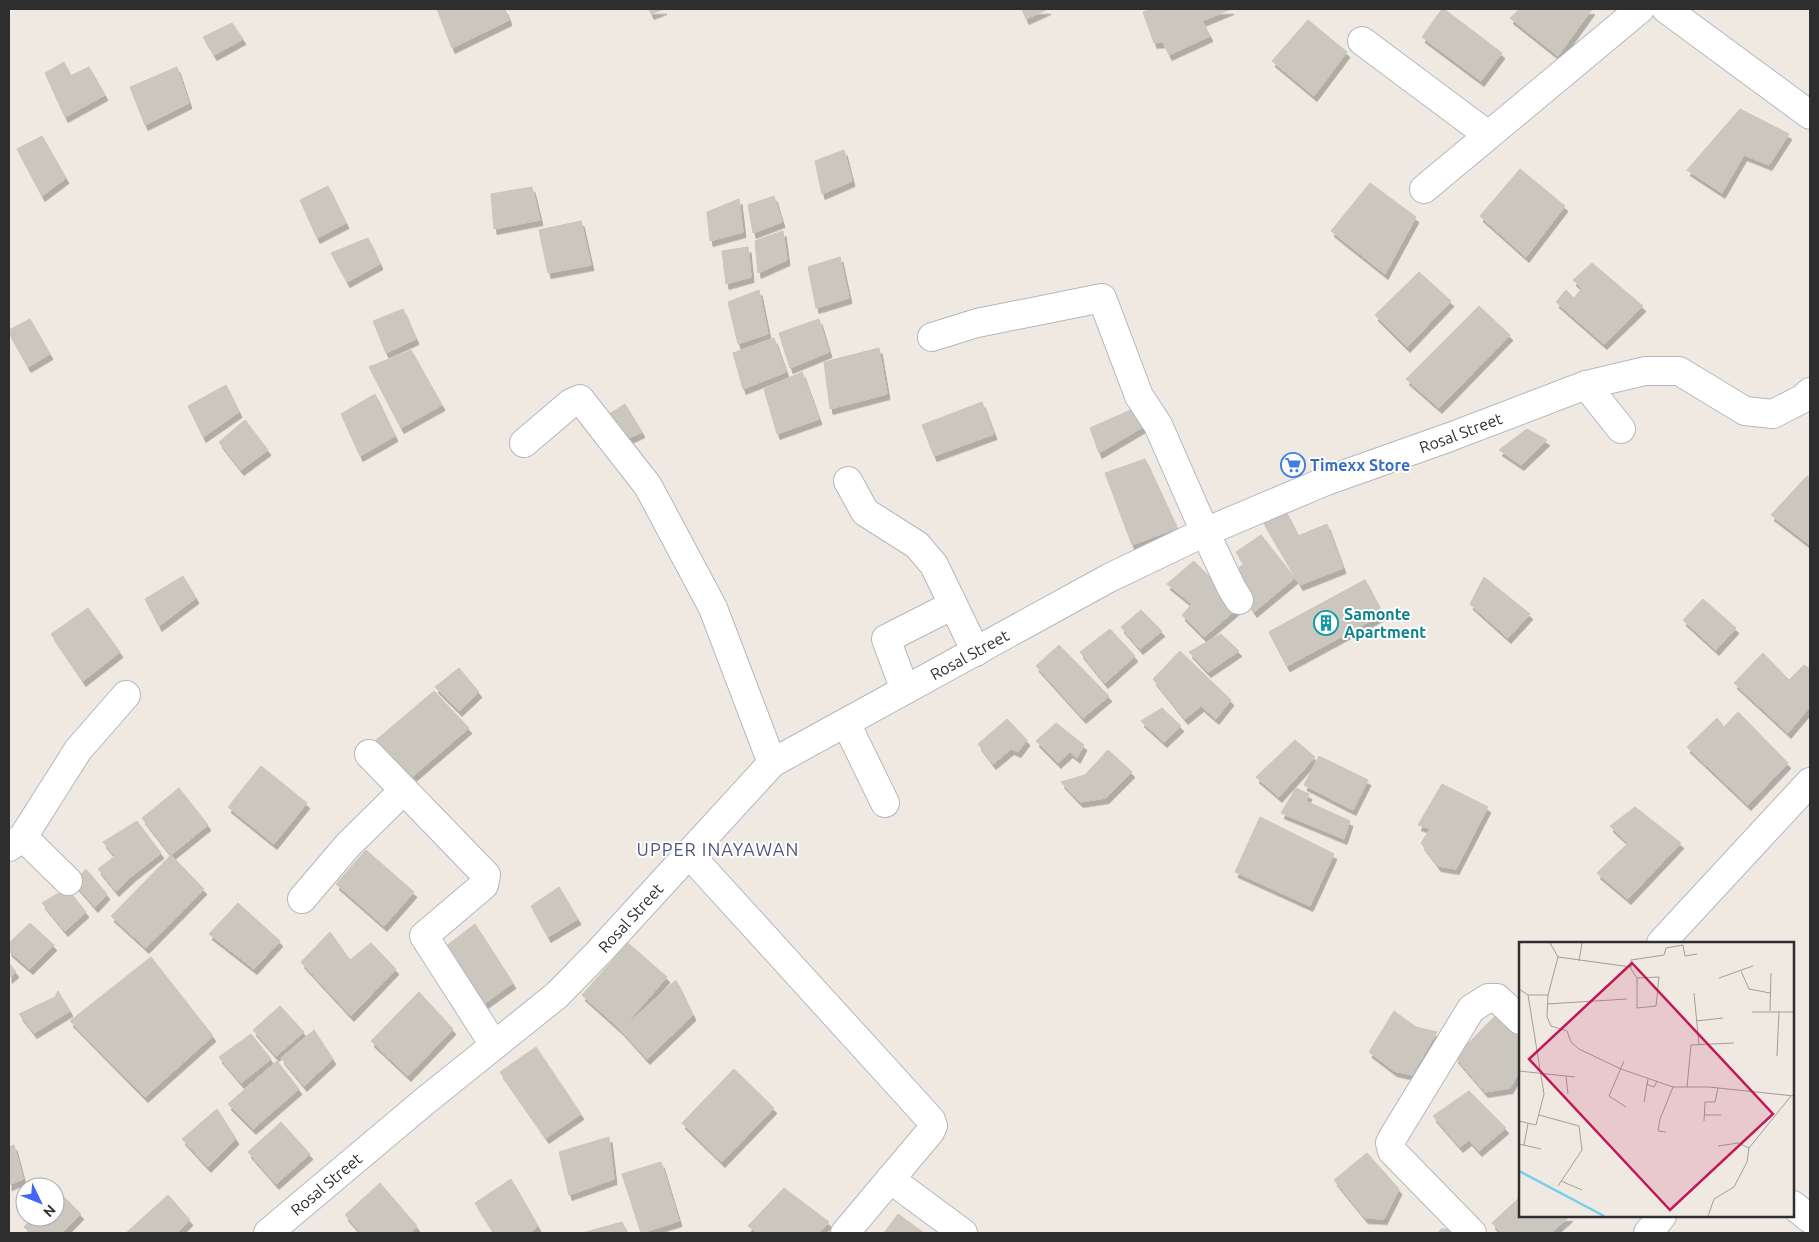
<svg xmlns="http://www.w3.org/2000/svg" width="1819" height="1242" font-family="Ubuntu,sans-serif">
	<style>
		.building { fill: #cbc7bf; stroke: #cbc5ba; filter: url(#shadow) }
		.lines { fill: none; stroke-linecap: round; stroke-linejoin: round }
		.minor-casing { stroke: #b4b7c1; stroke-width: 30 }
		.minor { stroke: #fff; stroke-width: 28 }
		.labels { text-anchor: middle; stroke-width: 4; stroke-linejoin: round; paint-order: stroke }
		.street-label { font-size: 16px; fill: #2e2e2e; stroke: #fff }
		.shop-label { font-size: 16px; font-weight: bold; fill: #366cbe; stroke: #fff; text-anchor: start }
		.culture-label { font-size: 16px; font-weight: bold; fill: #0d838f; stroke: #fff; text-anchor: start }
		.neighbourhood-label { font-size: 18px; letter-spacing: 1px; fill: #4d5680; stroke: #fff }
		.inset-river { fill: none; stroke: #75cff0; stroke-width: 2.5 }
		.inset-road { fill: none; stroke: #a29e99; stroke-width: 1 }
		.view { fill: #c2185b; fill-opacity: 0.15; stroke: #c2185b; stroke-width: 2.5 }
		.inset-edge { fill: none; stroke: #2e2e2e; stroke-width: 2.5 }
	</style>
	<defs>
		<filter id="shadow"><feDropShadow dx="3" dy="5.5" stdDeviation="0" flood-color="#0004"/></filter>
	</defs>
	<rect width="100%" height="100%" fill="#efe9e1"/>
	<path class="building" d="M 437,9 L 505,9 L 509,20 L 452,48 Z
		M 649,9 L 664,9 L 651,14 Z
		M 1022,9 L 1048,9 L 1026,19 Z
		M 1153,9 L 1231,9 L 1202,21 L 1210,36 L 1169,55 L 1163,42 L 1154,43 L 1143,12 Z
		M 1442,9 L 1444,9 L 1502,53 L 1481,81 L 1422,37 Z
		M 1520,9 L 1592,9 L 1558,56 L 1510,18 Z
		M 1308,20 L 1347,52 L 1314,96 L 1272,61 Z
		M 232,23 L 243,39 L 214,55 L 203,37 Z
		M 64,62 L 70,76 L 89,67 L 105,95 L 65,117 L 45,73 Z
		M 177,67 L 189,103 L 145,125 L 130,87 Z
		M 1740,109 L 1789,134 L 1769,165 L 1744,155 L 1722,193 L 1687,170 Z
		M 42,136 L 66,178 L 42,196 L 17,149 Z
		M 844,150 L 852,181 L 822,194 L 815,161 Z
		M 1520,169 L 1565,206 L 1526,257 L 1480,216 Z
		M 1370,183 L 1416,217 L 1385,274 L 1331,231 Z
		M 328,186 L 346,223 L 317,238 L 300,200 Z
		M 532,187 L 540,220 L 494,229 L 491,194 Z
		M 774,196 L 782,222 L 753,233 L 748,205 Z
		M 739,199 L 743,232 L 710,241 L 707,212 Z
		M 581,221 L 591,265 L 548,273 L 539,230 Z
		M 783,231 L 787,260 L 758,273 L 755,241 Z
		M 368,238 L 380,264 L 347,282 L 331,253 Z
		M 748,247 L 751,277 L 726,284 L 722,251 Z
		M 840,257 L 849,298 L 816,308 L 808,267 Z
		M 1592,263 L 1643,306 L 1604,344 L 1556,302 L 1566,290 L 1574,298 L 1582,288 L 1573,280 Z
		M 1419,272 L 1451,301 L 1407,347 L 1375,315 Z
		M 759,290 L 768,334 L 738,344 L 728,302 Z
		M 1479,306 L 1510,335 L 1439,408 L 1406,379 Z
		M 403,309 L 416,339 L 386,353 L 373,321 Z
		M 30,319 L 50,354 L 28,367 L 9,333 L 9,330 Z
		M 819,319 L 829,352 L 790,368 L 779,333 Z
		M 774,338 L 786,372 L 743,389 L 733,353 Z
		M 879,348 L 887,394 L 830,409 L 824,362 Z
		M 411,350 L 442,405 L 401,428 L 369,367 Z
		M 802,372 L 819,419 L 777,434 L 764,389 Z
		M 226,385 L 239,412 L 203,437 L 188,406 Z
		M 375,394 L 395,436 L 360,456 L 341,414 Z
		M 982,402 L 994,434 L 934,456 L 922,425 Z
		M 625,404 L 642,432 L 623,441 L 606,416 Z
		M 1133,409 L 1143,427 L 1099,453 L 1090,428 Z
		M 245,420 L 268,450 L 241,470 L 219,442 Z
		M 1527,429 L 1547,440 L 1521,465 L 1499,450 Z
		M 1145,459 L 1177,528 L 1132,545 L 1105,473 Z
		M 1807,476 L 1810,478 L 1810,545 L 1771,515 Z
		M 1287,513 L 1298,536 L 1327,524 L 1343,568 L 1300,585 L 1262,520 Z
		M 1261,535 L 1295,578 L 1254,612 L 1229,575 L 1244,564 L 1236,552 Z
		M 1194,561 L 1239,607 L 1204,637 L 1182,615 L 1192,604 L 1167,584 Z
		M 183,576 L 196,598 L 159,626 L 145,599 Z
		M 1484,577 L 1530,614 L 1508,638 L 1470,604 Z
		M 1365,580 L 1383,614 L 1287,666 L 1269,632 Z
		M 1365,580 L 1383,614 L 1287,666 L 1269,632 Z
		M 1365,580 L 1383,614 L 1287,666 L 1269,632 Z
		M 1703,599 L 1736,628 L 1716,650 L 1683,620 Z
		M 88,608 L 120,652 L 83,681 L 51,634 Z
		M 1141,610 L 1162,631 L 1140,649 L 1121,627 Z
		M 1110,629 L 1135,656 L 1105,683 L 1080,652 Z
		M 1221,634 L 1239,651 L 1208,672 L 1189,652 Z
		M 1059,645 L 1109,696 L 1083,718 L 1036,666 Z
		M 1180,651 L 1231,700 L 1216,719 L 1201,706 L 1185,719 L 1153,679 Z
		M 1763,653 L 1789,680 L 1804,665 L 1810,669 L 1810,707 L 1788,733 L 1734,683 Z
		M 459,668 L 479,692 L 459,711 L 435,687 Z
		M 434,691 L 469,728 L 411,778 L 375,741 Z
		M 1162,708 L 1181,726 L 1164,742 L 1141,721 Z
		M 1738,712 L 1788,763 L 1748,805 L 1687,747 L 1717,718 L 1724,727 Z
		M 1007,719 L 1027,740 L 1018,752 L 1011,749 L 993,764 L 978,744 Z
		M 1056,723 L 1084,745 L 1077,758 L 1070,752 L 1058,763 L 1036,741 Z
		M 1295,740 L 1315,757 L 1279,797 L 1256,777 Z
		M 1108,750 L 1132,772 L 1106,798 L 1080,802 L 1061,782 L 1085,775 Z
		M 1319,756 L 1368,780 L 1353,810 L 1304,785 Z
		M 261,766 L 307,803 L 274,844 L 228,807 Z
		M 1442,784 L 1488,807 L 1456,869 L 1438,866 L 1421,843 L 1430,829 L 1418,825 Z
		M 179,788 L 208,825 L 171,855 L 142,818 Z
		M 1296,788 L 1309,794 L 1306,801 L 1350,821 L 1344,839 L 1281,813 Z
		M 1635,807 L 1681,843 L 1628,899 L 1597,873 L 1628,843 L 1610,826 Z
		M 1260,817 L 1334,854 L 1310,906 L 1235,872 Z
		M 137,821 L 161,853 L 132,876 L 103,842 Z
		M 366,850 L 414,892 L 384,926 L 336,884 Z
		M 171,855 L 204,889 L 146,948 L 111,916 Z
		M 115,856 L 132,876 L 116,891 L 98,869 Z
		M 86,869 L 107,894 L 95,907 L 74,883 Z
		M 559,887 L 578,919 L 548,937 L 531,906 Z
		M 67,888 L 86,912 L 65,931 L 42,903 Z
		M 238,903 L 280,941 L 254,969 L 209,934 Z
		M 30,923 L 54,945 L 30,969 L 9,951 L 9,943 Z
		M 475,924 L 513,983 L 481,1006 L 441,950 Z
		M 330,932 L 350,960 L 371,943 L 396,969 L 351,1016 L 301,962 Z
		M 628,943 L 667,977 L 621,1030 L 582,995 Z
		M 151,957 L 213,1036 L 145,1097 L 70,1021 Z
		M 9,963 L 16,972 L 9,978 Z
		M 676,980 L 693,1015 L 647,1059 L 621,1030 Z
		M 58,991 L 70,1011 L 34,1033 L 19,1014 L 55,997 Z
		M 419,992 L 453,1029 L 408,1076 L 371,1041 Z
		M 280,1006 L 304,1032 L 276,1056 L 253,1030 Z
		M 1394,1011 L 1416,1027 L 1437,1032 L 1412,1075 L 1394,1071 L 1369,1052 Z
		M 1497,1014 L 1520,1039 L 1520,1071 L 1510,1088 L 1485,1092 L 1455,1057 Z
		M 314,1030 L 333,1059 L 304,1086 L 281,1058 Z
		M 251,1034 L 271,1059 L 241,1083 L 219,1057 Z
		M 536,1047 L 581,1114 L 546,1138 L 500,1072 Z
		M 277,1061 L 299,1089 L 253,1129 L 228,1104 Z
		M 734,1069 L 774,1108 L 722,1162 L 682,1123 Z
		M 1469,1091 L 1506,1128 L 1479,1151 L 1469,1140 L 1460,1147 L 1433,1116 Z
		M 217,1109 L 236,1139 L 208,1167 L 182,1139 Z
		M 281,1122 L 310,1154 L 276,1184 L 248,1152 Z
		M 609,1137 L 614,1179 L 569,1195 L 559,1152 Z
		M 14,1145 L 23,1179 L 9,1185 L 9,1147 Z
		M 1367,1153 L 1399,1189 L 1384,1219 L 1365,1218 L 1334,1180 Z
		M 661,1162 L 679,1221 L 641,1233 L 622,1174 Z
		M 511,1179 L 538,1226 L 530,1233 L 494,1233 L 475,1203 Z
		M 380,1183 L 417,1226 L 411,1233 L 361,1233 L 345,1215 Z
		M 784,1188 L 829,1222 L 819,1233 L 757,1233 L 748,1226 Z
		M 58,1191 L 81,1214 L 62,1233 L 31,1233 L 24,1227 L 34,1217 L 55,1217 L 55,1195 Z
		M 168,1195 L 190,1220 L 177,1233 L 126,1233 Z
		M 1520,1197 L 1520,1216 L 1570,1216 L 1551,1233 L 1501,1233 L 1492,1223 Z
		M 898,1214 L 924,1233 L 884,1233 Z
		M 622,1222 L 627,1233 L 582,1233 Z
		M 1441,1229 L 1452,1229 L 1457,1233 L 1438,1233 Z"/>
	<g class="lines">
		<defs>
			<g id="minor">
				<path d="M 1666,9 L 1810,115"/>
				<path d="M 1362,41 L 1488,135"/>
				<path d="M 1424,189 L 1640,9"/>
				<path d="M 932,337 L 977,323 L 1102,298 L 1139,396 L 1158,425 L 1205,532 L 1231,587 L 1239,600"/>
				<path d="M 1586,385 L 1621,429"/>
				<path d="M 524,443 L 571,403 L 580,399 L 648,486 L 713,608 L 772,763"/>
				<path d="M 848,481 L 865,512 L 917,545 L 934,565 L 976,652"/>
				<path d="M 905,690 L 886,639 L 953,605"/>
				<path d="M 846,723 L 885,803"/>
				<path d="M 369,754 L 486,875 L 484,885 L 424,936 L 494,1045"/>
				<path d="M 23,837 L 68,881"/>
				<path d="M 9,847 L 23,837 L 78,750 L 126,695"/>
				<path d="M 689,854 L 931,1120 L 933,1126 L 930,1132 L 845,1233"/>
				<path d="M 302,899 L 348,845 L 404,790"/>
				<path d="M 1661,943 L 1810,782"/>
				<path d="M 890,1179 L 963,1233"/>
				<path d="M 1793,1205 L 1810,1219"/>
				<path id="s1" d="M 268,1233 L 425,1101 L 557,995 L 599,952 L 772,763 L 1109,578 L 1205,532 L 1326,481 L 1450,437 L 1586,385 L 1645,371 L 1679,371 L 1745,411 L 1773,414 L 1802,399 L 1810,392"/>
				<path d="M 1472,1233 L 1392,1151 L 1390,1143 L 1393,1137 L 1471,1009 L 1488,998 L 1497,998 L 1520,1020"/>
				<path d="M 1648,1233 L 1662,1216"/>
			</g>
		</defs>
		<use href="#minor" class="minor-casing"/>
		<use href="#minor" class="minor"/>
	</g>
	<defs>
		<symbol id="supermarket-ring" viewBox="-11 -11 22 22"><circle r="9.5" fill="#fff" stroke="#3f7fe0" stroke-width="1.5"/><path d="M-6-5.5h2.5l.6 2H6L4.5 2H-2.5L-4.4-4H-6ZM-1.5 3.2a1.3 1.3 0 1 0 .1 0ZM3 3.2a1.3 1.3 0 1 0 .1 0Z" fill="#3f7fe0"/></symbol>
		<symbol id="building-ring" viewBox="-11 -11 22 22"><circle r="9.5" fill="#fff" stroke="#0f9aa8" stroke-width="1.5"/><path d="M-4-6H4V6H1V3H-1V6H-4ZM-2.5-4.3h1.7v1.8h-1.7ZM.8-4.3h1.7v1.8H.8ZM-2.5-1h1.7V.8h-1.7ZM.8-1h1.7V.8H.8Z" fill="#0f9aa8"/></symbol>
	</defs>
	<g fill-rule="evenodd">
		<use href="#supermarket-ring" x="1279" y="451" width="28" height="28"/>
		<use href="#building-ring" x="1312" y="609" width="28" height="28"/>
	</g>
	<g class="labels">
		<g class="street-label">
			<text dy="6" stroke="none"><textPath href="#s1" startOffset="1456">Rosal Street</textPath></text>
			<text dy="6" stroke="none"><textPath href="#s1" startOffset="916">Rosal Street</textPath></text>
			<text dy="6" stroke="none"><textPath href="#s1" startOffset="481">Rosal Street</textPath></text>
			<text dy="6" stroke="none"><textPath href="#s1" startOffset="76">Rosal Street</textPath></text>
		</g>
		<g class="shop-label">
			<text x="1310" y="471">Timexx Store</text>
		</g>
		<g class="culture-label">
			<text x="1344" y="620">Samonte<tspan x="1344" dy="18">Apartment</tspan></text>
		</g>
		<g class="neighbourhood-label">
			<text x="718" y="856">UPPER INAYAWAN</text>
		</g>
	</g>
	<g transform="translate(1519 942)">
		<rect width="275" height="275" fill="#efe9e1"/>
		<path class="inset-river" d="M 0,229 L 85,274"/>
		<path class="inset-road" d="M 31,1 L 39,15 L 112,25M 39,15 L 29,53 L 28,75 L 32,84 L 48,89 L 52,100 L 60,107 L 102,127 L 154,145 L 190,145 L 275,154M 60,19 L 63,1M 222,29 L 230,47 L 251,51M 118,36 L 140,35 L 137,64 L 118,66 L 118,36 L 112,27 L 112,18 L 145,13 L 147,6 L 164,3 L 166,14 L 178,12M 200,36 L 234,24M 0,47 L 9,53 L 29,53M 175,51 L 180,103M 28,62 L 108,57M 251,69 L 252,31M 233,70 L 275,70M 177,79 L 204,76M 258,114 L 260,69M 105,119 L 90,154 L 107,165M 0,129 L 56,135M 47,134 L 49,152M 127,142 L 135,145 L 138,139M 168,145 L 172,103 L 215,101M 125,160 L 129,137M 20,173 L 60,184 L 63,208 L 39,244M 185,173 L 202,173M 0,179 L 17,183 L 25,152 L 9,53M 185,179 L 186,160 L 196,160 L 199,146M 147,190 L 139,189 L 141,177 L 154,145M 0,202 L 22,207M 5,203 L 9,182M 199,204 L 219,201 L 230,206M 42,239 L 63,248M 189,274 L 195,257 L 215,245 L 228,220 L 230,206 L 272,154"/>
		<path class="view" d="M 113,21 L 254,172 L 151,268 L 10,117 Z"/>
		<rect width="275" height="275" class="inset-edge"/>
	</g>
	<rect width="1819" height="1242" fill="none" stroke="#2e2e2e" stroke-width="20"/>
	<g transform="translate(40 1202) rotate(133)"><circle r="24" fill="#ffffff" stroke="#ababab"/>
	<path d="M0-4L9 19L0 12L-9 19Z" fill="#4264fb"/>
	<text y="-8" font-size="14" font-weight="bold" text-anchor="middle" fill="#2e2e2e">N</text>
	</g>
</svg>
